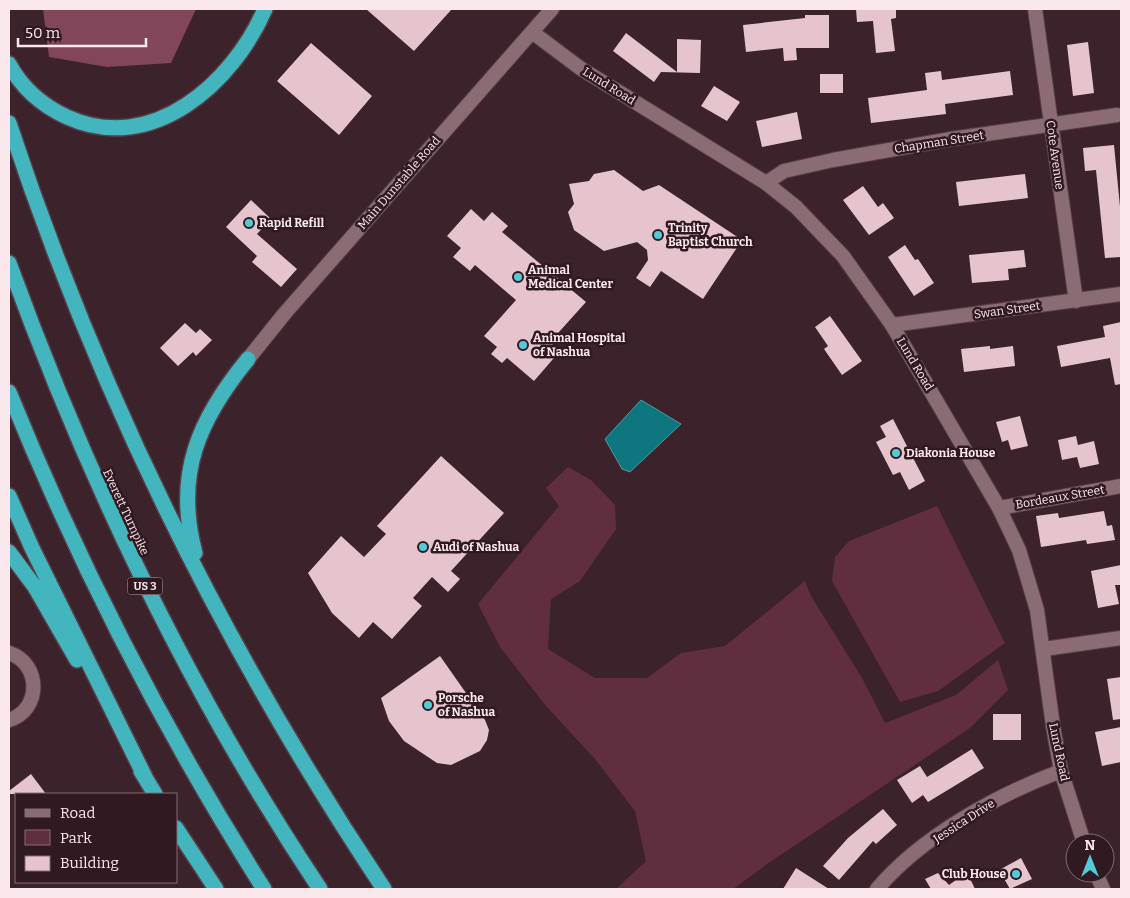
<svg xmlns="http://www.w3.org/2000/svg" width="1130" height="898" font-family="Bitter,serif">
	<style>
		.green { fill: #612e40 }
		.forest { fill: #82465b }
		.water { fill: #0e767e; stroke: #55989f }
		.building { fill: #e6c4cd }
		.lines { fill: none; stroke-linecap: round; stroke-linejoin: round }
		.minor-casing { stroke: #564047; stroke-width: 16 }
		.tertiary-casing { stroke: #564047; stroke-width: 16 }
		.motorway-casing { stroke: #564047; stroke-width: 18 }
		.minor { stroke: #8b6c75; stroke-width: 14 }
		.tertiary { stroke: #8b6c75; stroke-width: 14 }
		.motorway { stroke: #43b5bf; stroke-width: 15 }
		.poi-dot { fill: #52cbd7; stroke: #311921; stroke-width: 2 }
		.labels { text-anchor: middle; stroke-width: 5; stroke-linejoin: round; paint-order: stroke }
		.shield { fill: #311921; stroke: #beaab0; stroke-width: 1 }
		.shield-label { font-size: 11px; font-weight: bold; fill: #fae8ed }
		.street-label { font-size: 12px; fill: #fae8ed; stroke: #311921 }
		.poi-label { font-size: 12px; font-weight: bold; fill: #fae8ed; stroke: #311921; text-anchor: start }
	</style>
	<rect width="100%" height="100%" fill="#3c222b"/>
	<path class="green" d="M 568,467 L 591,480 L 615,505 L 616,529 L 580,581 L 551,599 L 548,649 L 595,678 L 647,678 L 681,653 L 725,646 L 805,581 L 811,596 L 862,678 L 885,723 L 956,695 L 998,660 L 1008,690 L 970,728 L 770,862 L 733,889 L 616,889 L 646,861 L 635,811 L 595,759 L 546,706 L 500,647 L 478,604 L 559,506 L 546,488 Z
		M 937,506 L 1005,643 L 938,691 L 900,702 L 832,581 L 835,557 L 849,541 Z"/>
	<path class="forest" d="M 43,9 L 196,9 L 171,63 L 107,67 L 49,57 Z"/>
	<path class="water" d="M 641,400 L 681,424 L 630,472 L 622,469 L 605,439 Z"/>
	<path class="building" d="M 366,9 L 452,9 L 414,51 Z
		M 856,9 L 896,9 L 896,18 L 891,19 L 895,51 L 876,53 L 873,21 L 857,22 Z
		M 805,15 L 829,15 L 829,48 L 796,48 L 797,60 L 784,61 L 783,48 L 746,52 L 743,25 L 805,18 Z
		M 626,33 L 677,72 L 677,39 L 701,40 L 700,73 L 661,72 L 654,82 L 613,51 Z
		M 1088,42 L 1094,93 L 1073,96 L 1067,45 Z
		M 311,43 L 372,96 L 339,135 L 277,81 Z
		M 941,71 L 942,80 L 1010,71 L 1013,95 L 945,104 L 946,114 L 871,123 L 868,98 L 927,90 L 925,73 Z
		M 820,74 L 843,74 L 843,93 L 820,93 Z
		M 714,86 L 740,102 L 727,121 L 701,106 Z
		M 797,112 L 802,139 L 762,147 L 756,121 Z
		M 1114,145 L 1121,217 L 1121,257 L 1105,258 L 1096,170 L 1085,171 L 1083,148 Z
		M 614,170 L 643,191 L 659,185 L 742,240 L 703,299 L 661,271 L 650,287 L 636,278 L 648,260 L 647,250 L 637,242 L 604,251 L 574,230 L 568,212 L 574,204 L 569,184 L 589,181 L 594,174 Z
		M 1025,174 L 1028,198 L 959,206 L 956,182 Z
		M 863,186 L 878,207 L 883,203 L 894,218 L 869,235 L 843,200 Z
		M 251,200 L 271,219 L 257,234 L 297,269 L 281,287 L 252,262 L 257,256 L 226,227 Z
		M 471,209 L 484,221 L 492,212 L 508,226 L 502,232 L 586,302 L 550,342 L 560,351 L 534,381 L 507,358 L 502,363 L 491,354 L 497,347 L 484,336 L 516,300 L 475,265 L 470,271 L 453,257 L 461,248 L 447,236 Z
		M 905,245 L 915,260 L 918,259 L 934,283 L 914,296 L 888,257 Z
		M 1024,250 L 1026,267 L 1008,269 L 1009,280 L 972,283 L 969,255 Z
		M 830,316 L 862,361 L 842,375 L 824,349 L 828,346 L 815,327 Z
		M 1121,322 L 1121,384 L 1115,385 L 1110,358 L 1061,367 L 1057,346 L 1105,337 L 1103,326 Z
		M 185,323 L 196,333 L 200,329 L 212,340 L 196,356 L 193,352 L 178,366 L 160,348 Z
		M 990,346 L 990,349 L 1013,346 L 1015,366 L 964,372 L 961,349 Z
		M 1020,416 L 1028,446 L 1011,450 L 1008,440 L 1002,442 L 996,422 Z
		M 893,419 L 925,481 L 909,490 L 900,472 L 893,475 L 876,442 L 886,437 L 880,426 Z
		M 1076,436 L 1078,445 L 1094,441 L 1099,464 L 1080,468 L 1077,457 L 1062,460 L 1058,440 Z
		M 441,456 L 504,513 L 451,571 L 460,579 L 448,592 L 432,577 L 413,598 L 422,606 L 392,639 L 373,622 L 359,638 L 332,613 L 308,573 L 341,536 L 364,557 L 386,534 L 377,526 Z
		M 1104,511 L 1107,526 L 1112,525 L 1115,540 L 1087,544 L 1086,540 L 1041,547 L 1036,516 L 1058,513 L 1059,518 Z
		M 1121,565 L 1121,585 L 1115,585 L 1119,604 L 1098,608 L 1091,571 Z
		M 440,656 L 485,720 L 489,730 L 487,740 L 480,751 L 451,765 L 437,763 L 404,741 L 389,721 L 381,698 Z
		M 1121,677 L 1121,719 L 1113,720 L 1107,679 Z
		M 993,714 L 1021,714 L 1021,740 L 993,740 Z
		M 1121,727 L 1121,762 L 1102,766 L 1095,732 Z
		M 972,749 L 984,768 L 928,802 L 923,795 L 912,803 L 897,780 L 920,766 L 927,777 Z
		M 31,774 L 46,794 L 9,794 L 9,791 Z
		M 883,809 L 897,825 L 876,844 L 873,841 L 839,880 L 823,866 L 848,838 Z
		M 1021,858 L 1032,879 L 1010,889 L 999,870 Z
		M 796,868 L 829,889 L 783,889 Z
		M 967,872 L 975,889 L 931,889 L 925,879 L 938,873 L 949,885 Z"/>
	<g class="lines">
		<defs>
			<path id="minor" d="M 1035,9 L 1076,301
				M 766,183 L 784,171 L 833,160 L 951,139 L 1117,115
				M 892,325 L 1121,294
				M 999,508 L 1121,486
				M 1044,649 L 1121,638
				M 9,653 C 41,663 42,710 9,720
				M 877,889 C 922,836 997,795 1061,771"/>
			<path id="tertiary" d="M 532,32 L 580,68 L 766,183 L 796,207 L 843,256 L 892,325 L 999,508 L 1019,550 L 1037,610 L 1053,726 L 1061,771 L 1084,843
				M 248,359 L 285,313 L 552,9
				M 1096,873 L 1103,889"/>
			<path id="motorway" d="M 9,64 C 22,88 43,106 67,117 C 152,156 233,83 265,9
				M 9,123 C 98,393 226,652 384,889
				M 9,263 C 89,483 190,694 320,889
				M 9,392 C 79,565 164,731 264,889
				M 9,496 L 32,548 L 146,779
				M 9,552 L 35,587 L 77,660
				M 195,553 C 174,474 199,419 248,359
				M 141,771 L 155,794
				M 176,828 L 216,889"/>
		</defs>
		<use href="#minor" class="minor-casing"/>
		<use href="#tertiary" class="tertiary-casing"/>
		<use href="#motorway" class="motorway-casing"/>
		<use href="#minor" class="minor"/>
		<use href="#tertiary" class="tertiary"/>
		<use href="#motorway" class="motorway"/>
	</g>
	<g class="poi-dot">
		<circle cx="249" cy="223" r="5"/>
		<circle cx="658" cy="235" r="5"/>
		<circle cx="518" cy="277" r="5"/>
		<circle cx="523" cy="345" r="5"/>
		<circle cx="896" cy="453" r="5"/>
		<circle cx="423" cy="547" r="5"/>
		<circle cx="428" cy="705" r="5"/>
		<circle cx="1016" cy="874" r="5"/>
	</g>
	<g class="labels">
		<rect class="shield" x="127.5" y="577.5" width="35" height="17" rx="4"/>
		<g class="shield-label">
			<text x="145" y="590">US 3</text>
		</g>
		<g class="street-label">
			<text transform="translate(609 86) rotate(32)" y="4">Lund Road</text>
			<text transform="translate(939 142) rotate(-9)" y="4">Chapman Street</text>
			<text transform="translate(1055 155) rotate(82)" y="4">Cote Avenue</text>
			<text transform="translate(399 183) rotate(-49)" y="4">Main Dunstable Road</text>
			<text transform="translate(1007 310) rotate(-8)" y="4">Swan Street</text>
			<text transform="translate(915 364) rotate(59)" y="4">Lund Road</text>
			<text transform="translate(1060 497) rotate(-10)" y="4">Bordeaux Street</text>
			<text transform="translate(126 512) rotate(65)" y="4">Everett Turnpike</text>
			<text transform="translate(1059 752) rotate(78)" y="4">Lund Road</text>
			<text transform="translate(964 821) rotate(-33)" y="4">Jessica Drive</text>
		</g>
		<g class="poi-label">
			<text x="259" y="227">Rapid Refill</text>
			<text x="668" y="232">Trinity<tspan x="668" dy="14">Baptist Church</tspan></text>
			<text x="528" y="274">Animal<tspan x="528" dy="14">Medical Center</tspan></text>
			<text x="533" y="342">Animal Hospital<tspan x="533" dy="14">of Nashua</tspan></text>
			<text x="906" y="457">Diakonia House</text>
			<text x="433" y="551">Audi of Nashua</text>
			<text x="438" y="702">Porsche<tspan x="438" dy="14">of Nashua</tspan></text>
			<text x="1006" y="878" text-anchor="end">Club House</text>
		</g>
	</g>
	<rect width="1130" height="898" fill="none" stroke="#fae8ed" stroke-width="20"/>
	<rect x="15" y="793" width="162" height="90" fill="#311921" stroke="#816c73"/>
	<rect x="25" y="809" width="25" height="8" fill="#8b6c75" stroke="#816c73"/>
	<text x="60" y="818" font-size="15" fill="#fae8ed">Road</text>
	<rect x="25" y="830" width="25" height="15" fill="#612e40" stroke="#816c73"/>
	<text x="60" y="843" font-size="15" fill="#fae8ed">Park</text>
	<rect x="25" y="856" width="25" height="15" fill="#e6c4cd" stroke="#816c73"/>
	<text x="60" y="868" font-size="15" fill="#fae8ed">Building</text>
	<g transform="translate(1090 858)"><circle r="24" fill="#311921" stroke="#816c73"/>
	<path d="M0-4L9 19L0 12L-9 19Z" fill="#52cbd7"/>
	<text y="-8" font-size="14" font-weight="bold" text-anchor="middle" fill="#fae8ed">N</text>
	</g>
	<path d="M18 38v8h128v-8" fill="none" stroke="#fae8ed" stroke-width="2.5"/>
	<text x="25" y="38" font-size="15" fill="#fae8ed" stroke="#311921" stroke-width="4" paint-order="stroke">50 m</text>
</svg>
